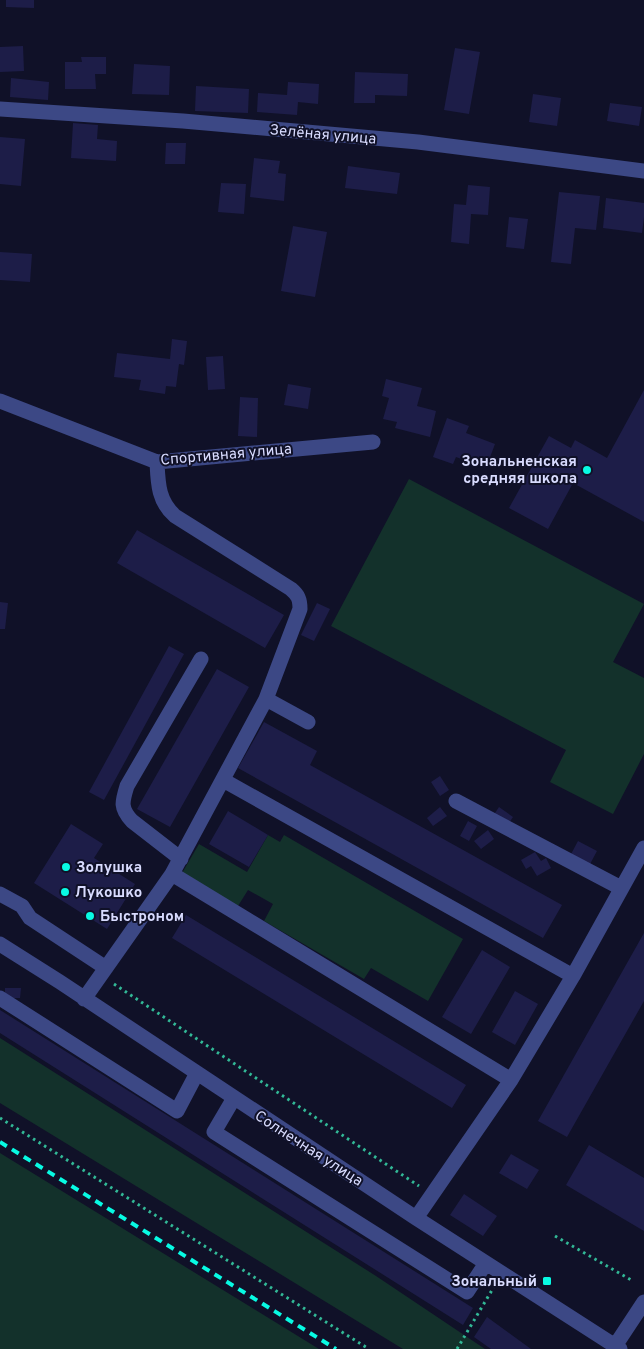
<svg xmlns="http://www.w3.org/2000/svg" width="644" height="1349" font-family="Overpass,sans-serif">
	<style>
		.green { fill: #13312b }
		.building { fill: #1d1d48 }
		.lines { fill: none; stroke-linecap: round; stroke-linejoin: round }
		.path { stroke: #32b896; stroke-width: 3; stroke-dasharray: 2.5 4; stroke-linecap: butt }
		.minor { stroke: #3c4885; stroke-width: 15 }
		.rail { stroke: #08fae3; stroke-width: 4; stroke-dasharray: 8 6; stroke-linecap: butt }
		.poi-dot { fill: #08fae3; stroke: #101128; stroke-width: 2 }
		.labels { text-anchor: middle; stroke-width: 4; stroke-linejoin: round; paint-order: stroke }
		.street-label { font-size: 15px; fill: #d8dbfe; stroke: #101128 }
		.poi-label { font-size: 15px; font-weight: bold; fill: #d8dbfe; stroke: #101128; text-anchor: start }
	</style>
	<rect width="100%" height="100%" fill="#101128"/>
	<path class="green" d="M 409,479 L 644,604 L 613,662 L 644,678 L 644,754 L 613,814 L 550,782 L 566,750 L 331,626 Z
		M 268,835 L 280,842 L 284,835 L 463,939 L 428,1001 L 371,968 L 364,979 L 264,921 L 273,904 L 248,890 L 238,906 L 182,873 L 199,844 L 247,872 Z
		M 0,1038 L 376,1276 L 485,1349 L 403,1349 L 0,1103 Z
		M 0,1153 L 319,1349 L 0,1349 Z"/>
	<path class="building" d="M 6,0 L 34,0 L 34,8 L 6,7 Z
		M 23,46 L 24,71 L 0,72 L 0,47 Z
		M 455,48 L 480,52 L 469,114 L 444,110 Z
		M 81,57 L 106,57 L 106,74 L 95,74 L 96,89 L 65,89 L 65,62 L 82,62 Z
		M 134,64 L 170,66 L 169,95 L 132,94 Z
		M 355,72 L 408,74 L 407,96 L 375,95 L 375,103 L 354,103 Z
		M 11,78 L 49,82 L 48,100 L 10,97 Z
		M 288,82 L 319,84 L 318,104 L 298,102 L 297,115 L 257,112 L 258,93 L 287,95 Z
		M 196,86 L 249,89 L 248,113 L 195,111 Z
		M 533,94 L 561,98 L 557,126 L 529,122 Z
		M 610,103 L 642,107 L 639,126 L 607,121 Z
		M 73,123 L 98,125 L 97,139 L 117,141 L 116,161 L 71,158 Z
		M 0,137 L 25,139 L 21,186 L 0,184 Z
		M 166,143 L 186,143 L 185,164 L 165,164 Z
		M 254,158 L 280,161 L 278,173 L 286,174 L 284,201 L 250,197 Z
		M 348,166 L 400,173 L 397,194 L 345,188 Z
		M 221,183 L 246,184 L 244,214 L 218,212 Z
		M 468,185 L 490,187 L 488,215 L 471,214 L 469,244 L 451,242 L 454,204 L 466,205 Z
		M 559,192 L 600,196 L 596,230 L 575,228 L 571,264 L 551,262 Z
		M 606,198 L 644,203 L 644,217 L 642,233 L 603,228 Z
		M 509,217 L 528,219 L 524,249 L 506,247 Z
		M 293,226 L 327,232 L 315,297 L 281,291 Z
		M 0,252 L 32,254 L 30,282 L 0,280 Z
		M 172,339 L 187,341 L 184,365 L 179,364 L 176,387 L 166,386 L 165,394 L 139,390 L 141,380 L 114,377 L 117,353 L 170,359 Z
		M 223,356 L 225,389 L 208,390 L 206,357 Z
		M 386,379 L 422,388 L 417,406 L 436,411 L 430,437 L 395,428 L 397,422 L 383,419 L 389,398 L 382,396 Z
		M 288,384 L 311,388 L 308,409 L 284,405 Z
		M 644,390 L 644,522 L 573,483 L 548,529 L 509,508 L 549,436 L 571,448 L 575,440 L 607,458 Z
		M 240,397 L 258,398 L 257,437 L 238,436 Z
		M 447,418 L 469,426 L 466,433 L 495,444 L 486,468 L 456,457 L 453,464 L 433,457 Z
		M 137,530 L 284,615 L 265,648 L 117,563 Z
		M 0,602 L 8,603 L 5,629 L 0,629 Z
		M 317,603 L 330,609 L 314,641 L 301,635 Z
		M 169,646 L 184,654 L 104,800 L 89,792 Z
		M 217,669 L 249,687 L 170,827 L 137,809 Z
		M 264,722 L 317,751 L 310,765 L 562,905 L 543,938 L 238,768 Z
		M 440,776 L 449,790 L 440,796 L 431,782 Z
		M 440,807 L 447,816 L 433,826 L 427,818 Z
		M 499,807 L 513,817 L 507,826 L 493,816 Z
		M 228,811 L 268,835 L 249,867 L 209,844 Z
		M 468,821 L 477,826 L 469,841 L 460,836 Z
		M 71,824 L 103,844 L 94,858 L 135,884 L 107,929 L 34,883 Z
		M 488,830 L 494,839 L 481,849 L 474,841 Z
		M 578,841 L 597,851 L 589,866 L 570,856 Z
		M 535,852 L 541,861 L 546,858 L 551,868 L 537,876 L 531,866 L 526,869 L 521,860 Z
		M 186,915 L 466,1085 L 452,1108 L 172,938 Z
		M 644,933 L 644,1001 L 567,1137 L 538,1121 Z
		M 482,950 L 510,967 L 471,1034 L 442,1017 Z
		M 5,988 L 21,988 L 20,998 L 5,998 Z
		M 515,991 L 538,1004 L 515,1045 L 492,1032 Z
		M 0,1010 L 473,1308 L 463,1325 L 0,1033 Z
		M 589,1145 L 644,1178 L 644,1231 L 566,1185 Z
		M 511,1154 L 539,1170 L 527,1189 L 499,1173 Z
		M 464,1194 L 497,1216 L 483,1236 L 450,1215 Z
		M 487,1317 L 531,1349 L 491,1349 L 474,1337 Z"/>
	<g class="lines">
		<path class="path" d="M 114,984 L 419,1186
			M 0,1118 L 369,1349
			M 555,1236 L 633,1281
			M 457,1349 L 495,1285"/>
		<path class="minor" d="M 0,109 L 183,121 L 418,142 L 644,171
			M 0,401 L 157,462 L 373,442
			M 157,462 C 158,483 158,501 175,516 L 291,589 C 298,595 300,599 300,609 L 266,699
			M 223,780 L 573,976
			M 456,801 L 621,888
			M 181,859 L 132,821 C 120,808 122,802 127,786 L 201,659
			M 172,874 L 511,1080
			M 0,894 L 22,906 L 30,918 L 106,968
			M 0,944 L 60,982 L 416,1218 L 620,1349
			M 0,998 L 177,1111 L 197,1073
			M 84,999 L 172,874 L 266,699 L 308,722
			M 234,1098 L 214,1132 L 467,1292 L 486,1263
			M 416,1218 L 511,1080 L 573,976 L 644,848
			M 615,1346 L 644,1302"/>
		<path class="rail" d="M 0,1142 L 336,1349"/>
	</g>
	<g class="poi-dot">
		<circle cx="587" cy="470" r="5"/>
		<circle cx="66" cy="867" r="5"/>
		<circle cx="65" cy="892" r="5"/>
		<circle cx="90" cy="916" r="5"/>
		<rect x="542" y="1276" width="10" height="10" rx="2.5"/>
	</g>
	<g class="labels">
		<g class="street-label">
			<text transform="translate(323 134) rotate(5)" y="5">Зелёная улица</text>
			<text transform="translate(226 454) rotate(-5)" y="5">Спортивная улица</text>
			<text transform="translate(309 1148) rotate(33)" y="5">Солнечная улица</text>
		</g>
		<g class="poi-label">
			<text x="577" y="466" text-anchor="end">Зональненская<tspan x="577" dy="17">средняя школа</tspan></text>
			<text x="76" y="872">Золушка</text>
			<text x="75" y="897">Лукошко</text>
			<text x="100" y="921">Быстроном</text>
			<text x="537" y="1286" text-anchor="end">Зональный</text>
		</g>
	</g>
</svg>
